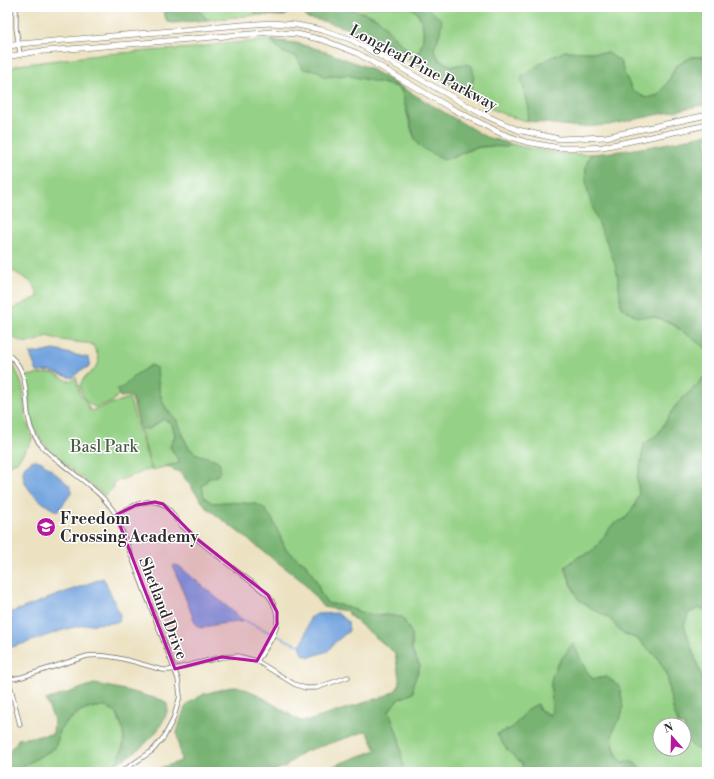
<svg xmlns="http://www.w3.org/2000/svg" width="714" height="779" font-family="'Libre Bodoni',serif">
	<style>
		.green { fill: #95d186; stroke: #607e58 }
		.forest { fill: #78b373; stroke: #526f4f }
		.water { fill: #74a5df; stroke: #506885 }
		.lines { fill: none; stroke-linecap: round; stroke-linejoin: round }
		.stream { stroke: #74a5df; stroke-width: 1.5 }
		.street-casing { stroke: #6f6b60; stroke-width: 5 }
		.secondary-casing { stroke: #6f6b60; stroke-width: 6 }
		.street { stroke: #fff; stroke-width: 3.5 }
		.secondary { stroke: #fff; stroke-width: 5 }
		.marked { fill: #b5179e; fill-opacity: 0.2; stroke: #b5179e; stroke-width: 3; stroke-linejoin: round }
		.labels { text-anchor: middle; stroke-width: 3; stroke-linejoin: round; paint-order: stroke }
		.street-label { font-size: 16px; fill: #2b2b2b; stroke: #fff }
		.park-label { font-size: 16px; fill: #4b5d46; stroke: #fff }
		.poi-label { font-size: 16px; font-weight: bold; fill: #2b2b2b; stroke: #fff; text-anchor: start }
	</style>
	<rect width="100%" height="100%" fill="#fff"/>
	<filter id="ink" filterUnits="userSpaceOnUse"><feTurbulence type="fractalNoise" baseFrequency=".025" numOctaves="2"/><feDisplacementMap in="SourceGraphic" scale="8" xChannelSelector="R" yChannelSelector="G"/><feConvolveMatrix kernelMatrix="1 2 1 2 8 2 1 2 1" color-interpolation-filters="sRGB"/></filter>
	<filter id="wash" filterUnits="userSpaceOnUse"><feTurbulence type="fractalNoise" baseFrequency=".012" numOctaves="4" result="noise"/><feDisplacementMap in="SourceGraphic" scale="16" xChannelSelector="R" yChannelSelector="G"/><feGaussianBlur stdDeviation="0.9" result="paint"/><feColorMatrix in="noise" values="0 0 0 0 0 0 0 0 0 0 0 0 0 0 0 0 0 1.4 0 .05"/><feComposite in="paint" operator="in"/></filter>
	<g filter="url(#wash)">
		<rect width="100%" height="100%" fill="#ece2c2"/>
		<path class="green" d="M 197,7 L 254,7 L 256,15 L 207,20 Z
			M 340,7 L 410,7 C 426,16 426,38 418,53 C 405,55 389,28 379,20 C 368,12 352,10 340,7 Z
			M 426,7 L 707,7 L 707,57 L 692,57 L 676,66 L 668,82 L 659,95 L 646,98 L 633,91 L 625,75 L 620,61 L 608,53 L 565,51 L 521,78 L 529,108 L 527,121 C 505,116 490,109 470,97 L 474,75 L 466,64 L 452,66 L 439,60 L 434,49 L 440,33 Z
			M 271,40 L 282,52 L 297,57 L 303,69 L 319,71 L 325,77 L 346,75 L 395,86 L 401,90 L 412,132 L 419,146 L 453,158 C 475,146 482,146 507,147 L 511,144 C 539,151 562,155 591,154 L 585,167 L 587,186 L 593,208 L 614,259 L 617,274 L 637,316 L 655,317 L 671,323 L 707,349 L 707,377 L 701,379 L 699,383 L 676,405 L 658,434 L 644,444 L 640,468 L 637,478 L 639,494 L 634,507 L 625,519 L 613,524 L 593,551 L 578,557 L 565,567 L 569,579 L 578,599 L 596,611 L 608,617 L 622,633 L 637,639 L 657,657 L 667,674 L 669,691 L 674,712 L 679,725 L 660,725 L 660,749 L 684,749 L 684,735 C 689,742 697,751 707,751 L 707,772 L 640,772 L 638,765 L 630,761 L 622,762 C 614,753 610,738 614,726 C 616,722 620,718 622,715 L 607,677 L 593,679 C 584,670 579,655 573,643 C 566,654 555,665 552,678 C 549,687 553,704 551,715 L 539,709 L 538,704 L 528,709 L 512,728 L 497,734 C 503,746 511,755 522,763 L 523,772 L 404,772 L 399,739 L 389,711 L 397,700 L 413,693 L 414,682 L 420,666 L 412,651 L 412,634 L 402,617 L 386,615 L 369,615 L 344,606 L 327,603 L 320,592 L 317,582 L 305,563 L 299,560 L 285,548 L 280,535 L 256,504 L 227,502 L 212,503 L 204,497 L 202,486 L 208,479 L 208,457 C 184,453 187,440 178,422 C 175,417 169,413 166,408 C 159,396 158,383 157,369 L 151,365 L 134,376 L 123,387 L 118,389 L 119,394 L 112,402 L 95,407 C 85,403 82,395 80,385 L 84,378 L 93,371 L 99,362 L 97,353 L 92,344 L 61,340 L 47,336 C 31,345 22,345 7,333 L 14,308 L 38,297 C 36,278 19,278 7,266 L 7,69 L 18,65 L 105,54 L 193,48 L 219,44 Z
			M 7,356 L 13,364 L 20,379 L 23,389 L 25,415 L 32,438 L 31,442 L 17,462 L 7,465 Z
			M 48,373 L 55,374 L 68,381 L 73,380 L 76,377 L 80,394 L 86,402 L 90,411 L 129,398 L 151,469 L 112,483 L 114,487 L 105,496 C 84,478 41,450 33,425 C 27,409 31,392 25,376 Z
			M 164,419 L 172,424 L 175,435 L 170,447 L 180,463 L 152,470 L 140,428 L 149,429 Z
			M 699,608 L 707,610 L 707,690 L 704,684 L 684,625 L 689,613 Z
			M 97,707 C 102,707 110,707 115,711 C 117,713 118,718 119,720 C 128,738 122,758 109,772 L 19,772 L 23,766 L 55,748 L 58,739 L 59,730 C 72,718 79,710 97,707 Z"/>
		<path class="forest" d="M 162,7 L 197,7 L 207,20 L 174,23 L 167,22 Z
			M 254,7 L 286,8 L 289,11 L 288,14 L 284,16 L 256,15 Z
			M 338,7 C 348,8 371,14 379,20 C 388,28 406,55 418,53 C 426,38 426,16 410,7 L 426,7 L 442,20 L 440,33 L 434,49 L 439,60 L 452,66 L 466,64 L 472,66 L 474,75 L 470,97 C 417,65 370,28 307,18 L 305,15 L 308,10 Z
			M 271,40 L 296,43 L 321,50 L 369,68 L 486,137 L 511,144 L 507,147 C 494,146 481,145 469,150 C 459,153 454,158 443,160 L 419,146 L 415,139 L 401,90 L 395,86 L 346,75 L 324,77 L 319,71 L 303,69 L 297,57 L 282,52 Z
			M 565,51 L 608,53 L 620,61 L 625,75 L 633,91 L 646,98 L 659,95 L 668,82 L 676,66 L 692,57 L 707,57 L 707,104 L 609,125 L 579,127 L 527,121 L 529,108 L 521,78 L 542,62 Z
			M 707,134 L 707,349 L 671,323 L 655,317 L 637,317 L 621,307 C 619,291 619,274 613,259 C 604,231 583,199 586,168 C 586,164 589,159 591,154 C 630,151 669,144 707,134 Z
			M 151,365 L 157,369 C 158,383 159,397 166,408 C 170,414 176,417 178,423 C 183,432 184,444 192,451 C 200,458 212,455 220,463 L 220,471 L 217,476 L 208,479 L 202,486 L 204,497 L 212,503 L 227,502 L 256,504 L 264,508 L 273,520 L 285,548 L 299,560 L 305,563 L 317,582 L 320,592 L 327,603 L 344,606 L 369,615 L 386,615 L 402,617 L 412,634 L 412,651 L 420,666 L 414,682 L 413,693 L 397,700 L 389,711 L 399,739 L 404,772 L 327,772 L 325,769 L 376,750 L 367,731 L 303,752 L 285,767 L 270,772 L 148,772 L 181,761 L 177,732 L 184,709 L 190,702 L 204,694 L 231,687 L 240,687 L 257,694 L 300,721 L 308,721 L 385,696 L 396,690 L 400,684 L 395,653 L 351,617 L 347,611 L 323,607 L 302,581 L 206,507 L 181,473 L 166,466 L 180,463 L 170,447 L 175,435 L 172,424 L 164,419 L 148,429 L 140,428 L 132,398 L 128,396 L 120,397 L 117,389 L 123,387 L 134,376 Z
			M 707,377 L 707,610 L 699,608 L 689,613 L 684,625 L 704,684 L 707,690 L 707,751 L 694,748 L 689,742 L 684,735 L 684,725 L 679,725 L 674,712 L 669,691 L 667,674 L 657,657 L 637,639 L 622,633 L 608,617 L 596,611 L 578,599 L 569,578 L 565,567 L 578,557 L 593,551 L 613,524 L 625,519 L 634,507 L 639,494 L 637,478 L 640,468 L 644,444 L 658,434 L 676,405 L 699,383 L 701,379 Z
			M 573,643 C 579,655 584,670 593,679 L 607,677 L 619,686 C 621,695 624,704 622,714 C 621,718 618,721 616,724 C 609,736 613,753 622,762 L 630,761 L 638,765 L 640,772 L 523,772 L 522,763 C 511,755 503,746 497,734 L 512,728 L 528,709 L 538,704 L 539,709 L 546,714 L 551,715 C 553,703 551,692 551,681 C 552,669 567,652 573,643 Z
			M 94,684 C 117,687 139,694 162,700 C 169,703 168,708 166,715 C 155,740 138,750 116,764 C 118,758 123,751 124,744 C 125,735 121,719 115,712 C 106,703 86,707 77,713 C 71,717 65,724 59,730 L 58,739 L 55,748 L 23,766 L 19,772 L 7,772 L 7,753 L 16,743 L 18,739 L 53,734 L 54,720 L 46,700 Z"/>
		<path class="water" d="M 54,350 L 89,358 L 90,361 L 89,367 L 81,370 L 72,378 L 50,371 L 37,372 L 30,354 L 30,353 L 39,353 Z
			M 33,460 L 36,460 L 42,462 L 70,486 L 72,492 L 58,511 C 51,511 30,493 27,486 C 24,482 23,476 23,471 L 25,466 Z
			M 175,565 L 179,566 L 243,620 L 241,622 L 219,624 L 200,628 L 196,625 L 173,566 Z
			M 103,578 L 106,583 L 120,615 L 119,622 C 106,624 92,623 79,626 C 54,631 32,643 7,648 L 7,614 Z
			M 337,613 L 348,622 L 349,631 L 334,643 L 328,651 L 310,657 L 303,654 L 300,645 L 304,639 L 310,618 L 317,614 Z"/>
		<g class="lines">
			<path class="stream" d="M 243,620 L 293,643 L 300,645"/>
		</g>
	</g>
	<g filter="url(#ink)">
		<g class="lines">
			<defs>
				<path id="street" d="M 16,7 L 16,28 L 20,54
					M 7,353 C 10,356 13,359 16,362 C 32,383 22,412 34,435 C 40,447 51,455 61,463 C 80,479 104,494 116,515 L 178,679 L 180,696 L 173,720 L 164,737 L 152,751 L 121,772
					M 116,515 C 127,509 143,499 156,502 C 170,504 173,518 182,526 C 209,551 239,572 268,595 C 287,620 273,638 257,661
					M 7,680 L 22,677 L 87,656 C 113,653 139,664 163,670 L 170,670 L 222,657 L 238,656 L 257,661 L 294,684 L 305,688 L 316,688 L 348,677
					M 9,680 L 20,725"/>
				<path id="secondary" d="M 7,47 L 19,44 L 241,25 L 272,23 L 297,25 L 322,30 L 350,39 L 482,114 L 518,130 L 559,139 L 606,137 L 707,115
					M 7,57 L 33,52 L 251,34 L 270,32 L 297,34 L 323,40 L 357,53 L 449,107 L 500,133 L 526,142 L 560,148 L 585,148 L 603,147 L 707,125"/>
			</defs>
			<use href="#street" class="street-casing"/>
			<use href="#secondary" class="secondary-casing"/>
			<use href="#street" class="street"/>
			<use href="#secondary" class="secondary"/>
		</g>
	</g>
	<path class="marked" d="M 155,502 L 163,504 L 197,539 L 268,595 L 277,612 L 277,624 L 257,661 L 222,657 L 175,669 L 116,515 L 136,505 Z"/>
	<defs>
		<symbol id="school-disc" viewBox="-11 -11 22 22"><circle r="9.5" fill="#b5179e" stroke="#fff"/><path d="M0-5L7-2L0 1L-7-2ZM-4 1L0 2.5L4 1V4Q0 6-4 4Z" fill="#fff"/></symbol>
	</defs>
	<g fill-rule="evenodd">
		<use href="#school-disc" x="35" y="516" width="22" height="22"/>
	</g>
	<g class="labels">
		<g class="street-label">
			<text transform="translate(424 67) rotate(28)" y="6">Longleaf Pine Parkway</text>
			<text transform="translate(164 608) rotate(69)" y="6">Shetland Drive</text>
		</g>
		<g class="park-label">
			<text x="104" y="452">Basl Park</text>
		</g>
		<g class="poi-label">
			<text x="60" y="524">Freedom<tspan x="60" dy="18">Crossing Academy</tspan></text>
		</g>
	</g>
	<rect width="714" height="779" fill="none" stroke="#fff" stroke-width="24"/>
	<g transform="translate(672 737) rotate(340)"><circle r="19" fill="#ffffff" stroke="#aaaaaa"/>
	<path d="M0-3L7 15L0 10L-7 15Z" fill="#b5179e"/>
	<text y="-6" font-size="11" font-weight="bold" text-anchor="middle" fill="#2b2b2b">N</text>
	</g>
</svg>
